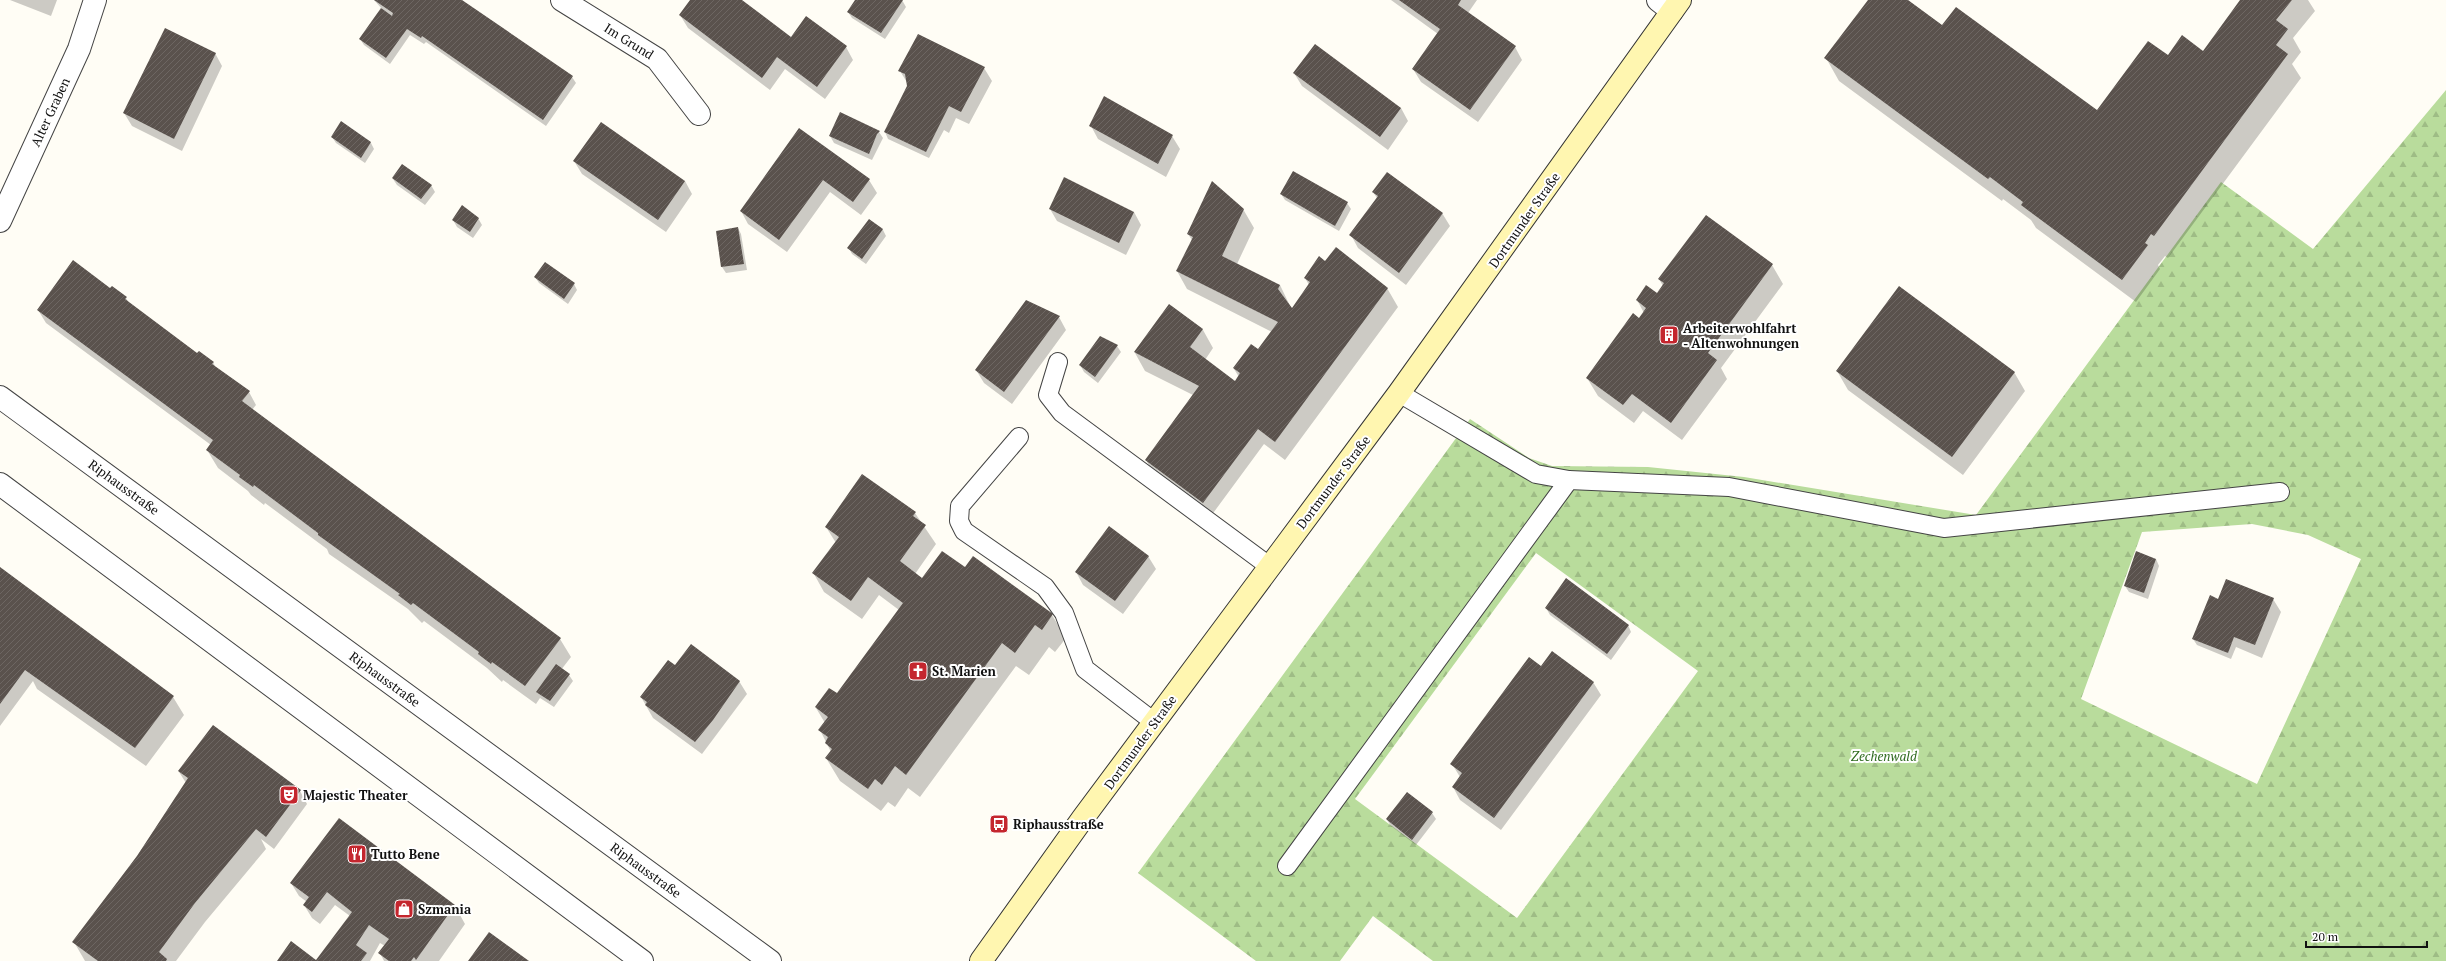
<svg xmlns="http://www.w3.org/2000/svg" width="2446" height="961" font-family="'PT Serif',serif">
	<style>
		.forest { fill: url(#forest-firs); fill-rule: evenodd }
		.shadow { fill: #0003 }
		.building { fill: url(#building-hatch) }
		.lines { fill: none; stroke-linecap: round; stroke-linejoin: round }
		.service-casing { stroke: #444; stroke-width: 20 }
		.minor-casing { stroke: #444; stroke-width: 24 }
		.tertiary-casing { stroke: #444; stroke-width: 24 }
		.secondary-casing { stroke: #333; stroke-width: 24 }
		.service { stroke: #fff; stroke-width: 18 }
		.minor { stroke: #fff; stroke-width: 22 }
		.tertiary { stroke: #fff; stroke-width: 22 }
		.secondary { stroke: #fff6b0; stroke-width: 22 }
		.labels { text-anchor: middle; stroke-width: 4; stroke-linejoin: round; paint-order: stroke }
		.street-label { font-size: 13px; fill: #111; stroke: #fff }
		.poi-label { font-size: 13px; font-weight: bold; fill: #111; stroke: #fff; text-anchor: start }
		.park-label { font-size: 13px; font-style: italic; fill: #2f6b1f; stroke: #fff }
	</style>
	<defs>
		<pattern id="forest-firs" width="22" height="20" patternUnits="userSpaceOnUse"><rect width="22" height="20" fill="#b9dc9c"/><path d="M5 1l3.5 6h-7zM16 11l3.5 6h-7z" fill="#9ebc85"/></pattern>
		<pattern id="building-hatch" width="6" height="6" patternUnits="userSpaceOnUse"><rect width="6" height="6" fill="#5a524d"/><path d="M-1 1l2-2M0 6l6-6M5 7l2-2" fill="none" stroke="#6d6662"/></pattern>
	</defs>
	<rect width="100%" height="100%" fill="#fffdf5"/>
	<path class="forest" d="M 2446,90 L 2446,961 L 1433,961 L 1373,916 L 1340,961 L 1256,961 L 1138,873 L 1470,419 L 1529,458 L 1552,466 L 1648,467 L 1744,477 L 1976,515 L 2221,182 L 2313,249 ZM 2252,524 L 2308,535 L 2361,559 L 2257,784 L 2081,699 L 2142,532 ZM 1536,553 L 1698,671 L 1517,918 L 1355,799 Z"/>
	<path class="shadow" d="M 10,0 L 57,0 L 51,16 Z
		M 374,0 L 460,0 L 572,77 L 576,83 L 546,126 L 426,42 L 424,44 L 410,35 L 390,64 L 364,45 L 360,39 L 382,9 Z
		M 691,0 L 740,0 L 791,38 L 846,47 L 853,60 L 825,99 L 785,69 L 770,90 L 688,28 L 680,15 Z
		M 856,0 L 902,0 L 906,7 L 885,39 L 852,18 L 848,12 Z
		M 1391,0 L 1477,0 L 1468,13 L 1515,47 L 1522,60 L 1478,122 L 1421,82 L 1413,69 L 1438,34 Z
		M 1869,0 L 1907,0 L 1943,26 L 2097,112 L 2168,57 L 2203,52 L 2242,0 L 2308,0 L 2315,11 L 2293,38 L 2301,52 L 2292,64 L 2301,78 L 2168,258 L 2165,256 L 2158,265 L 2160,269 L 2136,302 L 2036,228 L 2031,220 L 2003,199 L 2002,201 L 1839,81 L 1826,58 Z
		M 215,53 L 222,66 L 182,151 L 132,126 L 124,113 Z
		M 984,68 L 992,81 L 969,124 L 956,118 L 949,133 L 944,130 L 929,158 L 888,139 L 885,132 L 908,84 L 900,71 Z
		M 1294,73 L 1401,108 L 1408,121 L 1388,150 L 1302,86 Z
		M 342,123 L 371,143 L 374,149 L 365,163 L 336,143 L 332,137 Z
		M 1091,126 L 1172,136 L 1180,149 L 1166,177 L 1098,139 Z
		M 799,129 L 869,180 L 877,193 L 861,215 L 830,192 L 787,252 L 748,224 L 741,211 Z
		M 879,132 L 883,138 L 872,160 L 834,143 L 830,136 Z
		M 574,161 L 685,181 L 692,194 L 666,232 L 582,174 Z
		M 393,179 L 431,185 L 435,192 L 425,205 L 397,185 Z
		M 1373,192 L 1442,213 L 1450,226 L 1406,285 L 1358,248 L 1351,235 L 1377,198 Z
		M 1281,194 L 1347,203 L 1351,209 L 1339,231 L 1285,200 Z
		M 1050,209 L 1134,212 L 1141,225 L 1126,255 L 1057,221 Z
		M 1243,209 L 1254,228 L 1237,264 L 1280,285 L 1292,310 L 1309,285 L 1305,278 L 1325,262 L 1387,288 L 1398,307 L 1285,460 L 1264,444 L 1211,516 L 1153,473 L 1146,460 L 1193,395 L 1145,371 L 1135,353 L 1170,305 L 1203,330 L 1213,348 L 1205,360 L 1235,382 L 1239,377 L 1234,369 L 1258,350 L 1272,332 L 1187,289 L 1177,271 L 1192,240 L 1188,234 Z
		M 1706,216 L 1772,265 L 1783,284 L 1721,368 L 1727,379 L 1682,440 L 1643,411 L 1634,423 L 1598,396 L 1587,378 L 1644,313 L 1637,300 L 1657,294 L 1663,286 L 1659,279 Z
		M 478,218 L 482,225 L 473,238 L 457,227 L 453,220 Z
		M 869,220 L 883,230 L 886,236 L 866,264 L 852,254 L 849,248 Z
		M 738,228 L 741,234 L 747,270 L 726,273 L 722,267 Z
		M 535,277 L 574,284 L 577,290 L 568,304 L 539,283 Z
		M 111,290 L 126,298 L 129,303 L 198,354 L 213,362 L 216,368 L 249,392 L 256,405 L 252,410 L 560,639 L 571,657 L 561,670 L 569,675 L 573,681 L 554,707 L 540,698 L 536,704 L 503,680 L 502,682 L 487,668 L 424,621 L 422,623 L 408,609 L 329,554 L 327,549 L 265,503 L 264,505 L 251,495 L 248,491 L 218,468 L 207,450 L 211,445 L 46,323 L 38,310 Z
		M 1059,317 L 1066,330 L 1012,404 L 984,383 L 976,370 Z
		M 1117,346 L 1121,352 L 1098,383 L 1084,372 L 1080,365 Z
		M 1837,371 L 2014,372 L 2025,391 L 1963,475 L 1848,390 Z
		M 915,513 L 936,544 L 915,574 L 921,578 L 965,569 L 1052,615 L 1066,638 L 1055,652 L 1049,647 L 1029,675 L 1016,666 L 920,797 L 908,788 L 895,807 L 888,802 L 881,811 L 840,781 L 826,758 L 831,752 L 820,730 L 825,723 L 816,708 L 837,695 L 899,610 L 879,595 L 862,619 L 824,592 L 814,574 L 836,543 L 826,527 Z
		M 1148,556 L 1156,569 L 1123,614 L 1083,585 L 1076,572 Z
		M 2156,559 L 2159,566 L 2148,599 L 2129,592 L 2125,586 Z
		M 0,569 L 173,697 L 184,715 L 146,766 L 37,689 L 33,681 L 0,726 Z
		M 2273,599 L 2281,612 L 2262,658 L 2236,647 L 2231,659 L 2197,645 L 2193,639 L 2217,600 Z
		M 1546,608 L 1628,625 L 1631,632 L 1611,660 L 1550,615 Z
		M 675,666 L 739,681 L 747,694 L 702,754 L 653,718 L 641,697 Z
		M 1542,667 L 1593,682 L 1601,695 L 1501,830 L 1460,800 L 1453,787 L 1460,777 L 1452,764 Z
		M 179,772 L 300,791 L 307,804 L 274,849 L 261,839 L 266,849 L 205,922 L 176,961 L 85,961 L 74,942 L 137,856 L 186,783 Z
		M 1407,794 L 1432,813 L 1436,819 L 1416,845 L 1391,826 L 1387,820 Z
		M 339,820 L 455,906 L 465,924 L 439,961 L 384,961 L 380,953 L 385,946 L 380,943 L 370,961 L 316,961 L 350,916 L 335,905 L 320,924 L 312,918 L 304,905 L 307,902 L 299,896 L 291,883 Z"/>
	<path class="building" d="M 374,0 L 462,0 L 573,76 L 543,120 L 422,36 L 421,38 L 407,29 L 386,58 L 359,39 L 381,8 L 392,16 L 393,13 Z
		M 690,0 L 742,0 L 791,37 L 806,16 L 847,46 L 817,87 L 777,57 L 762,78 L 679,15 Z
		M 855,0 L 903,0 L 881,33 L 847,12 Z
		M 1399,0 L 1461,0 L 1458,5 L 1516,46 L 1470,110 L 1412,69 L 1440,29 Z
		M 1868,0 L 1908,0 L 1942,25 L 1956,7 L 2097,110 L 2148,41 L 2168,55 L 2182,35 L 2203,51 L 2240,0 L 2292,0 L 2276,20 L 2288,29 L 2276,45 L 2288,54 L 2154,236 L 2151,234 L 2145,243 L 2148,245 L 2122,280 L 2021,205 L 2023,202 L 1990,177 L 1988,179 L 1824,58 Z
		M 165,28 L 216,53 L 174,139 L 123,113 Z
		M 918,34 L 985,67 L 961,112 L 949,106 L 926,152 L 884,132 L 907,86 L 905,74 L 898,71 Z
		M 1315,44 L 1401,108 L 1380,137 L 1293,73 Z
		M 1104,96 L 1173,135 L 1158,164 L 1089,126 Z
		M 840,112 L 880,131 L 877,134 L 869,154 L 829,136 Z
		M 341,121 L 371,142 L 361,158 L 331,137 Z
		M 601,122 L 685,181 L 658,220 L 573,161 Z
		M 799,128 L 870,179 L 853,202 L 823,180 L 779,240 L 740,211 Z
		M 402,164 L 432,185 L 421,199 L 392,178 Z
		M 1293,171 L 1348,202 L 1335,226 L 1280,194 Z
		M 1387,172 L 1443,213 L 1399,273 L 1349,235 L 1378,196 L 1372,192 Z
		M 1064,177 L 1134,212 L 1119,243 L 1049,209 Z
		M 1212,181 L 1244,209 L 1222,256 L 1280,285 L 1278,289 L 1292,308 L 1310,282 L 1304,278 L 1319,256 L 1325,261 L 1336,247 L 1388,288 L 1275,442 L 1258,429 L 1203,503 L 1145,460 L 1199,386 L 1134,352 L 1169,304 L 1203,329 L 1190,347 L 1235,381 L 1240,373 L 1233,368 L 1251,344 L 1258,349 L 1278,322 L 1176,271 L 1193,237 L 1187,234 Z
		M 462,205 L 479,218 L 470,232 L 452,220 Z
		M 1706,215 L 1773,264 L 1708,353 L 1717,360 L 1671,423 L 1632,394 L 1623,405 L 1586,378 L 1633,313 L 1639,318 L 1646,308 L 1636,300 L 1646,285 L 1657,293 L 1664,283 L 1658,279 Z
		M 869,219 L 883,229 L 862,259 L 847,248 Z
		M 738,227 L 744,264 L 721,267 L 716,231 Z
		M 73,260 L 110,288 L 112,286 L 127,297 L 125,299 L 197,353 L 199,351 L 214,362 L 212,364 L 250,391 L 242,401 L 561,638 L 525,686 L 492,662 L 491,664 L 478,654 L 479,652 L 413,603 L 411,605 L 398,595 L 400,594 L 318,535 L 318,533 L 254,485 L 253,487 L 239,477 L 240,475 L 206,450 L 213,440 L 37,310 Z
		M 545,262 L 575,283 L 564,299 L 534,277 Z
		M 1899,286 L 2015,372 L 1952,457 L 1836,371 Z
		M 1026,300 L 1060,316 L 1004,392 L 975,370 Z
		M 1100,336 L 1118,345 L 1095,377 L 1079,365 Z
		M 862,474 L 916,512 L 913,516 L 926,525 L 900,561 L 922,578 L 942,551 L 965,567 L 973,556 L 1053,614 L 1042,630 L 1035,625 L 1015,653 L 1002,643 L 906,775 L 895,766 L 882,785 L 875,779 L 868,789 L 825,758 L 832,749 L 825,743 L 828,737 L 818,730 L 828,717 L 815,707 L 829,688 L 837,693 L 903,603 L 868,577 L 851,601 L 812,573 L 839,537 L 825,527 Z
		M 1109,526 L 1149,556 L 1115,601 L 1075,572 Z
		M 2136,551 L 2156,559 L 2144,593 L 2124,586 Z
		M 0,567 L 174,696 L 135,748 L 25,670 L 0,704 Z
		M 1566,578 L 1629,625 L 1607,654 L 1545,608 Z
		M 2226,579 L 2274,598 L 2255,645 L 2234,637 L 2228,653 L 2192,639 L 2210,595 L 2218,599 Z
		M 691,644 L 740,681 L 713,720 L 695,742 L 645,705 L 647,702 L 640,697 L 668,660 L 675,665 Z
		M 1552,651 L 1594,682 L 1494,818 L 1452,787 L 1462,773 L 1450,764 L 1529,657 L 1541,666 Z
		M 556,664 L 570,674 L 550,701 L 536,692 Z
		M 213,725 L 301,790 L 266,837 L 256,829 L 195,903 L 159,952 L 167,959 L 166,961 L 98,961 L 72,942 L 137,856 L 188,778 L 178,771 Z
		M 1407,792 L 1433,812 L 1412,840 L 1386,819 Z
		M 339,818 L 455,905 L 416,960 L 414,957 L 411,961 L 389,961 L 378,953 L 389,939 L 369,925 L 356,945 L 367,953 L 361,961 L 277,961 L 291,941 L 316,960 L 352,912 L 327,892 L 312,912 L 303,905 L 309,897 L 290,883 Z
		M 489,932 L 529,961 L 468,961 Z"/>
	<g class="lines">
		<defs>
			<path id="service" d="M 1058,362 L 1048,395 L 1062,413 L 1269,566
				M 1399,393 L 1536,474 L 1569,480 L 1729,487 L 1944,528 L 2280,492
				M 1019,437 L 960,506 L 959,521 L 964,531 L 1045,587 L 1064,613 L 1085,669 L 1154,722
				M 1287,866 L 1569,480"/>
			<path id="minor" d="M 562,0 L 657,59 L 699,114
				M 1658,0 L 1672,11
				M 0,221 L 79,49 L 95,0"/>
			<path id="tertiary" d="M 0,397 L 770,961
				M 0,484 L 642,961"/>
			<path id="secondary" d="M 981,961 L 1083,818 L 1399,393 L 1680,0"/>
		</defs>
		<use href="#service" class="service-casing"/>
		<use href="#minor" class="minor-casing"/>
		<use href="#tertiary" class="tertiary-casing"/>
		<use href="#secondary" class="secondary-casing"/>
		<use href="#service" class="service"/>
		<use href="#minor" class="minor"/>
		<use href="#tertiary" class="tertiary"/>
		<use href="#secondary" class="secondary"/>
	</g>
	<defs>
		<symbol id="building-square" viewBox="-11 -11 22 22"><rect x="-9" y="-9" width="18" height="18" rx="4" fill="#c4262e" stroke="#fff"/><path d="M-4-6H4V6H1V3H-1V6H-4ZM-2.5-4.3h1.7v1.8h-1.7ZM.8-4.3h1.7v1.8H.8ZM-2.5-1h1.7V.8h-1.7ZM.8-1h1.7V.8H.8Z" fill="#fff"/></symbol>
		<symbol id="church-square" viewBox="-11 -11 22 22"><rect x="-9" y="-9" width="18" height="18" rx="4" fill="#c4262e" stroke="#fff"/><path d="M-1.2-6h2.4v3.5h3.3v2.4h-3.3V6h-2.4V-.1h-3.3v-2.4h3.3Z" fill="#fff"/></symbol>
		<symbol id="theatre-square" viewBox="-11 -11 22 22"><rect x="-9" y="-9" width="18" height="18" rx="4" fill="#c4262e" stroke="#fff"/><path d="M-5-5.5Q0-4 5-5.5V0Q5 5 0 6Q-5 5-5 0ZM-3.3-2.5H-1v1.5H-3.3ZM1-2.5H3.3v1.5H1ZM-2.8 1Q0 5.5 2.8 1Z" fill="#fff"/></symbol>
		<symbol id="bus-square" viewBox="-11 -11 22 22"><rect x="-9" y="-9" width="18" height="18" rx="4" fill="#c4262e" stroke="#fff"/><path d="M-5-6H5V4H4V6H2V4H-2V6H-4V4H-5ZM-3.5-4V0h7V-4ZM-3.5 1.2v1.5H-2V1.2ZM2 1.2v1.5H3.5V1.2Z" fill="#fff"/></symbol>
		<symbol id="restaurant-square" viewBox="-11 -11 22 22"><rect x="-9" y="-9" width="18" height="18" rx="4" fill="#c4262e" stroke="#fff"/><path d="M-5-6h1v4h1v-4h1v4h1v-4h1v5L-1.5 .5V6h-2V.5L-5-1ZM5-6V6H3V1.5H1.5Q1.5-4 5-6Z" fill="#fff"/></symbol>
		<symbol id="shop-square" viewBox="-11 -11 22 22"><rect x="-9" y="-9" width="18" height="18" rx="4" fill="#c4262e" stroke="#fff"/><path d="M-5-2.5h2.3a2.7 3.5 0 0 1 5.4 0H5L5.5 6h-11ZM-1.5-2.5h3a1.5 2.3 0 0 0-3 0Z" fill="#fff"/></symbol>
	</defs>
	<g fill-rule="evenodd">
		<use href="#building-square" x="1658" y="324" width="22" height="22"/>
		<use href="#church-square" x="907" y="660" width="22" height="22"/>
		<use href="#theatre-square" x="278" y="784" width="22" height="22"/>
		<use href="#bus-square" x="988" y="813" width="22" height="22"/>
		<use href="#restaurant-square" x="346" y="843" width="22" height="22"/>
		<use href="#shop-square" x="393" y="898" width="22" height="22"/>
	</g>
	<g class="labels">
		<g class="street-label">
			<text transform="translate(629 41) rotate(32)" y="5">Im Grund</text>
			<text transform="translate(50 112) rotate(-65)" y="5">Alter Graben</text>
			<text transform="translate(1524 220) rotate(-55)" y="5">Dortmunder Straße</text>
			<text transform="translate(1333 482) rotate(-53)" y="5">Dortmunder Straße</text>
			<text transform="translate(124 487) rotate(36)" y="5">Riphausstraße</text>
			<text transform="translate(385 679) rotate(36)" y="5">Riphausstraße</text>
			<text transform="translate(1140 742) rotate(-54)" y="5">Dortmunder Straße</text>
			<text transform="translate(646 870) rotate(36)" y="5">Riphausstraße</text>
		</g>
		<g class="poi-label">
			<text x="1683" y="333">Arbeiterwohlfahrt<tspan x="1683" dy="15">- Altenwohnungen</tspan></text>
			<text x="932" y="676">St. Marien</text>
			<text x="303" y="800">Majestic Theater</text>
			<text x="1013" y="829">Riphausstraße</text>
			<text x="371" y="859">Tutto Bene</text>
			<text x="418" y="914">Szmania</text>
		</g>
		<g class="park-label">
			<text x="1884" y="761">Zechenwald</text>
		</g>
	</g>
	<path d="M2306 941v6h121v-6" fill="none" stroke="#111111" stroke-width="2"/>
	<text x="2312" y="941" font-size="12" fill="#111111" stroke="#ffffff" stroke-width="3" paint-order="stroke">20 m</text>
</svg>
